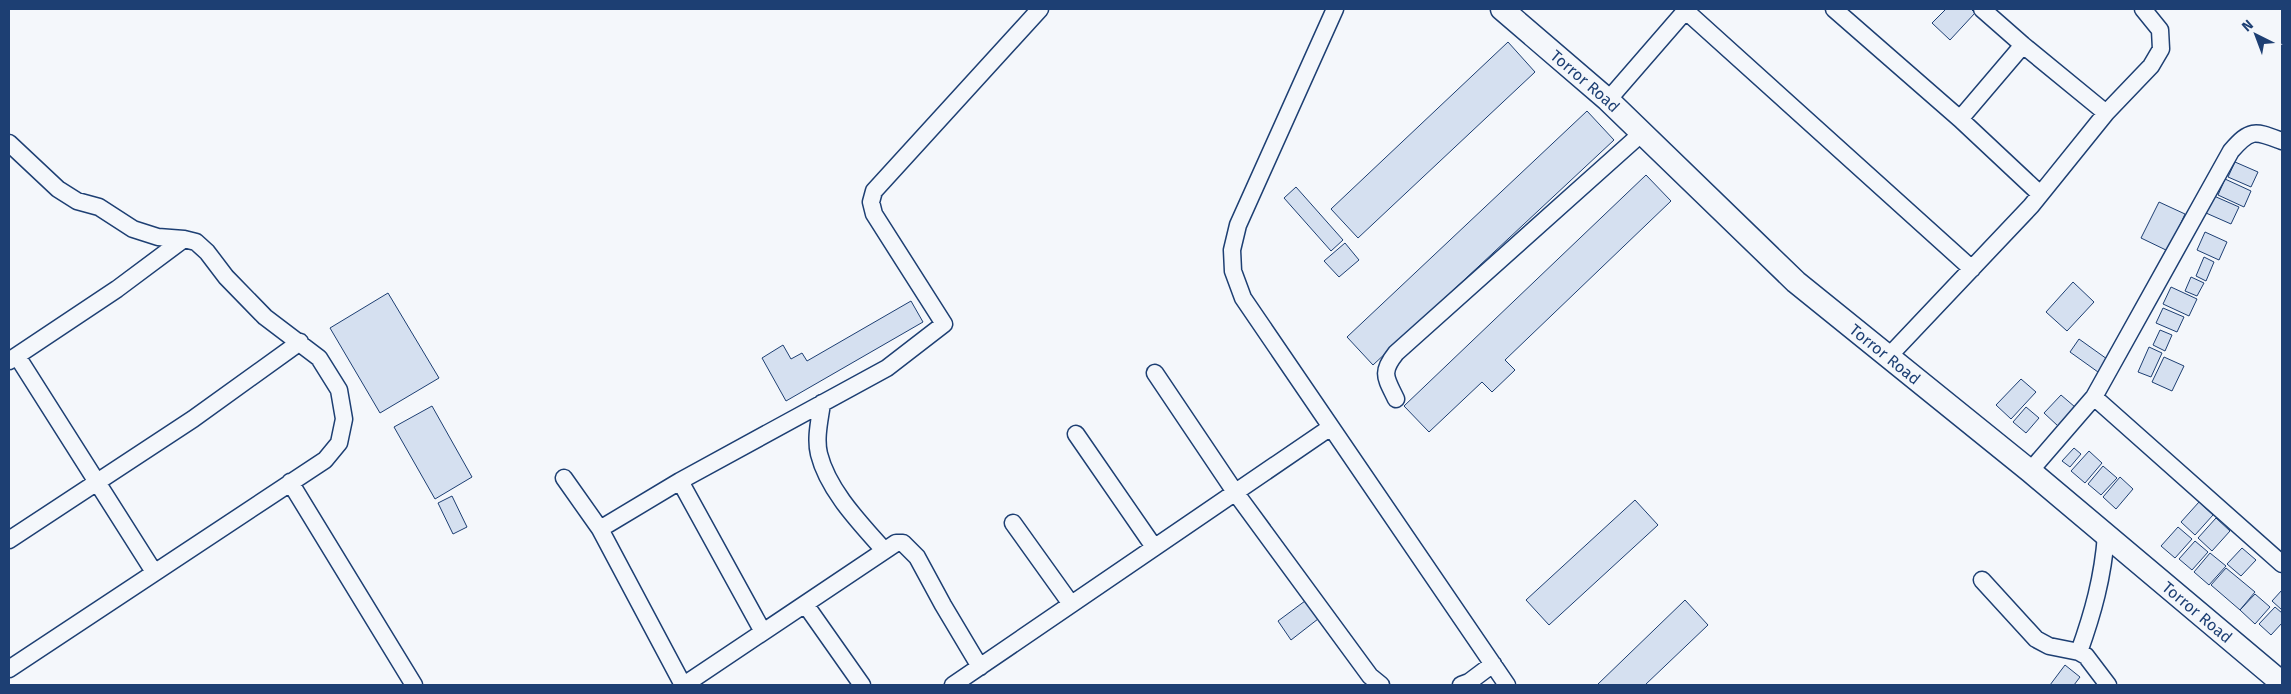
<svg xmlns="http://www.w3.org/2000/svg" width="2291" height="694" font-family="'Fira Sans',sans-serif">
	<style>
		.building { fill: #d5e0f0; stroke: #1d3f73 }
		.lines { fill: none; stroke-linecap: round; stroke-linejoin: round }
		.street-casing { stroke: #1d3f73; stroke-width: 19 }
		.secondary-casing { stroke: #1d3f73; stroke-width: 25 }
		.street { stroke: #f4f7fb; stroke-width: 16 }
		.secondary { stroke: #f4f7fb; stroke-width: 22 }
		.labels { text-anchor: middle; stroke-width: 4; stroke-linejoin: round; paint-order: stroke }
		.street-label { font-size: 16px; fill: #1d3f73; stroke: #f4f7fb }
	</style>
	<rect width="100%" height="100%" fill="#f4f7fb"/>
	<path class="building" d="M 1946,9 L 1971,9 L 1975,13 L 1950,40 L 1932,23 Z
		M 1508,42 L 1535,72 L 1358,238 L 1331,209 Z
		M 1587,111 L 1614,140 L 1373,365 L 1347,337 Z
		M 2235,162 L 2258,172 L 2251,187 L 2228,177 Z
		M 1646,175 L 1671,201 L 1505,360 L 1515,370 L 1492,392 L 1482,382 L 1429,432 L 1404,406 Z
		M 2225,179 L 2251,191 L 2244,207 L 2218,195 Z
		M 1296,187 L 1343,240 L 1331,251 L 1284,198 Z
		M 2214,196 L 2239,207 L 2231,224 L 2206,213 Z
		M 2159,202 L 2185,214 L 2168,251 L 2141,238 Z
		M 2205,232 L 2227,242 L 2219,260 L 2197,250 Z
		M 1345,243 L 1359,260 L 1339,277 L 1324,261 Z
		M 2204,257 L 2214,262 L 2206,281 L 2196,276 Z
		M 2191,277 L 2204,283 L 2197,296 L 2185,291 Z
		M 2073,282 L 2094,302 L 2067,331 L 2046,312 Z
		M 2171,287 L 2197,299 L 2189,316 L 2163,304 Z
		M 388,293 L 439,378 L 380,413 L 330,328 Z
		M 911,301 L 923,322 L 786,401 L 762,358 L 783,345 L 791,359 L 802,353 L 807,361 Z
		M 2163,308 L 2184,317 L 2177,332 L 2156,323 Z
		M 2160,330 L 2172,335 L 2165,351 L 2153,345 Z
		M 2079,339 L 2107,359 L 2098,372 L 2070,352 Z
		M 2149,347 L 2162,353 L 2151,377 L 2138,372 Z
		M 2164,357 L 2184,366 L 2172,391 L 2152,382 Z
		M 2021,379 L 2036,392 L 2011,419 L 1996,405 Z
		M 2061,395 L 2075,407 L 2058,426 L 2044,413 Z
		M 432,406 L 472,477 L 435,499 L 394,427 Z
		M 2026,407 L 2039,418 L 2026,433 L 2013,422 Z
		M 2074,448 L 2081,454 L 2070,467 L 2062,461 Z
		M 2089,451 L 2102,463 L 2085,483 L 2071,471 Z
		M 2103,466 L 2117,478 L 2101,495 L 2088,484 Z
		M 2120,477 L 2133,489 L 2116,509 L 2103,497 Z
		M 452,496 L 467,527 L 453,534 L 438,503 Z
		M 1635,500 L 1658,525 L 1549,625 L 1526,600 Z
		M 2199,502 L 2213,515 L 2195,535 L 2181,522 Z
		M 2216,518 L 2230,531 L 2212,551 L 2198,538 Z
		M 2178,527 L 2192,539 L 2175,558 L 2161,546 Z
		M 2195,541 L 2208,552 L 2192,570 L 2179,559 Z
		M 2242,548 L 2256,560 L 2241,576 L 2227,564 Z
		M 2210,553 L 2226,566 L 2209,585 L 2194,572 Z
		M 2226,568 L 2255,592 L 2240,610 L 2211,585 Z
		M 2282,590 L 2282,610 L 2272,601 Z
		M 2255,594 L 2270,607 L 2255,624 L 2240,610 Z
		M 1685,600 L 1708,625 L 1645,685 L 1597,685 Z
		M 1305,601 L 1318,619 L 1291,640 L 1278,621 Z
		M 2275,607 L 2282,613 L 2282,623 L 2271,635 L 2259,624 Z
		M 2065,665 L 2080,677 L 2074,685 L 2050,685 Z"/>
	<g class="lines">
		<defs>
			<path id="street" d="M 1335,9 L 1238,225 L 1232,250 L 1233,271 L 1243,298 L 1507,685
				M 1834,9 L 1960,119 L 2040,194
				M 1982,9 L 2023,45 L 2106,113
				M 1686,11 L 1972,269
				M 1608,100 L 1687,9
				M 1960,119 L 2023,45
				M 9,143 L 58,189 L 77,201 L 99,207 L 133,229 L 158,237 L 184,239 L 196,242 L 207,252 L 226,277 L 265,317 L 319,358 L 339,390 L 344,419 L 339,443 L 325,460 L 9,669
				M 17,356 L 154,572
				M 1889,356 L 2031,206 L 2106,113 L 2151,66 L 2161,49 L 2160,30 L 2143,9
				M 9,361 L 117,289 L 184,239
				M 1155,373 L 1235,492 L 1370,676 L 1381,685
				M 2094,397 L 2282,564
				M 1396,399 C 1386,378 1380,373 1396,353 L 1642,133
				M 822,403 C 820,419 815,438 819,454 C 828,490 859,522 883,549
				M 1076,434 L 1154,547
				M 2030,471 L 2094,397 L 2231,151 C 2251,128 2255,131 2282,141
				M 564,478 L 600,529 L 680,481 L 887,368 L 944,324 L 874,214 L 871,202 L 874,191 L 1040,9
				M 680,481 L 763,632
				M 290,482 L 414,685
				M 1013,523 L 1071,604
				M 600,529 L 683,685
				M 9,540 L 193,419 L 300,342
				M 1982,580 L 2036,639 L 2049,646 L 2079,652 L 2086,656 L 2108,685
				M 805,604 L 862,685
				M 2079,652 C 2093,613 2103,577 2106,535
				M 684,685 L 896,543 L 903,543 L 917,557 L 943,605 L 980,667
				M 953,685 L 1331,427
				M 1461,685 L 1469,682 L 1493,664"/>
			<g id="secondary">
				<path id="s1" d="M 1502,9 L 1608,100 L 1796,282 L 2030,471 L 2282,683"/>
			</g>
		</defs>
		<use href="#street" class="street-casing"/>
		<use href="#secondary" class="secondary-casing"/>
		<use href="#street" class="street"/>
		<use href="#secondary" class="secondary"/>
	</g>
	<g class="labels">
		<g class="street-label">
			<text dy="6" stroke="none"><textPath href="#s1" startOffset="110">Torror Road</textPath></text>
			<text dy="6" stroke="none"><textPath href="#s1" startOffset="516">Torror Road</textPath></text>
			<text dy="6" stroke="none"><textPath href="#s1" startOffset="921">Torror Road</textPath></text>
		</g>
	</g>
	<rect width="2291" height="694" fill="none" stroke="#1d3f73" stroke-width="20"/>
	<g transform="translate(2256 35) rotate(318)" stroke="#f4f7fb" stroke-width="4" paint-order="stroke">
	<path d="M0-4L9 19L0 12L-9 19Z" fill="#1d3f73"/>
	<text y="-8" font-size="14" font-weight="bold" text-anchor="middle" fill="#1d3f73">N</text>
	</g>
</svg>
